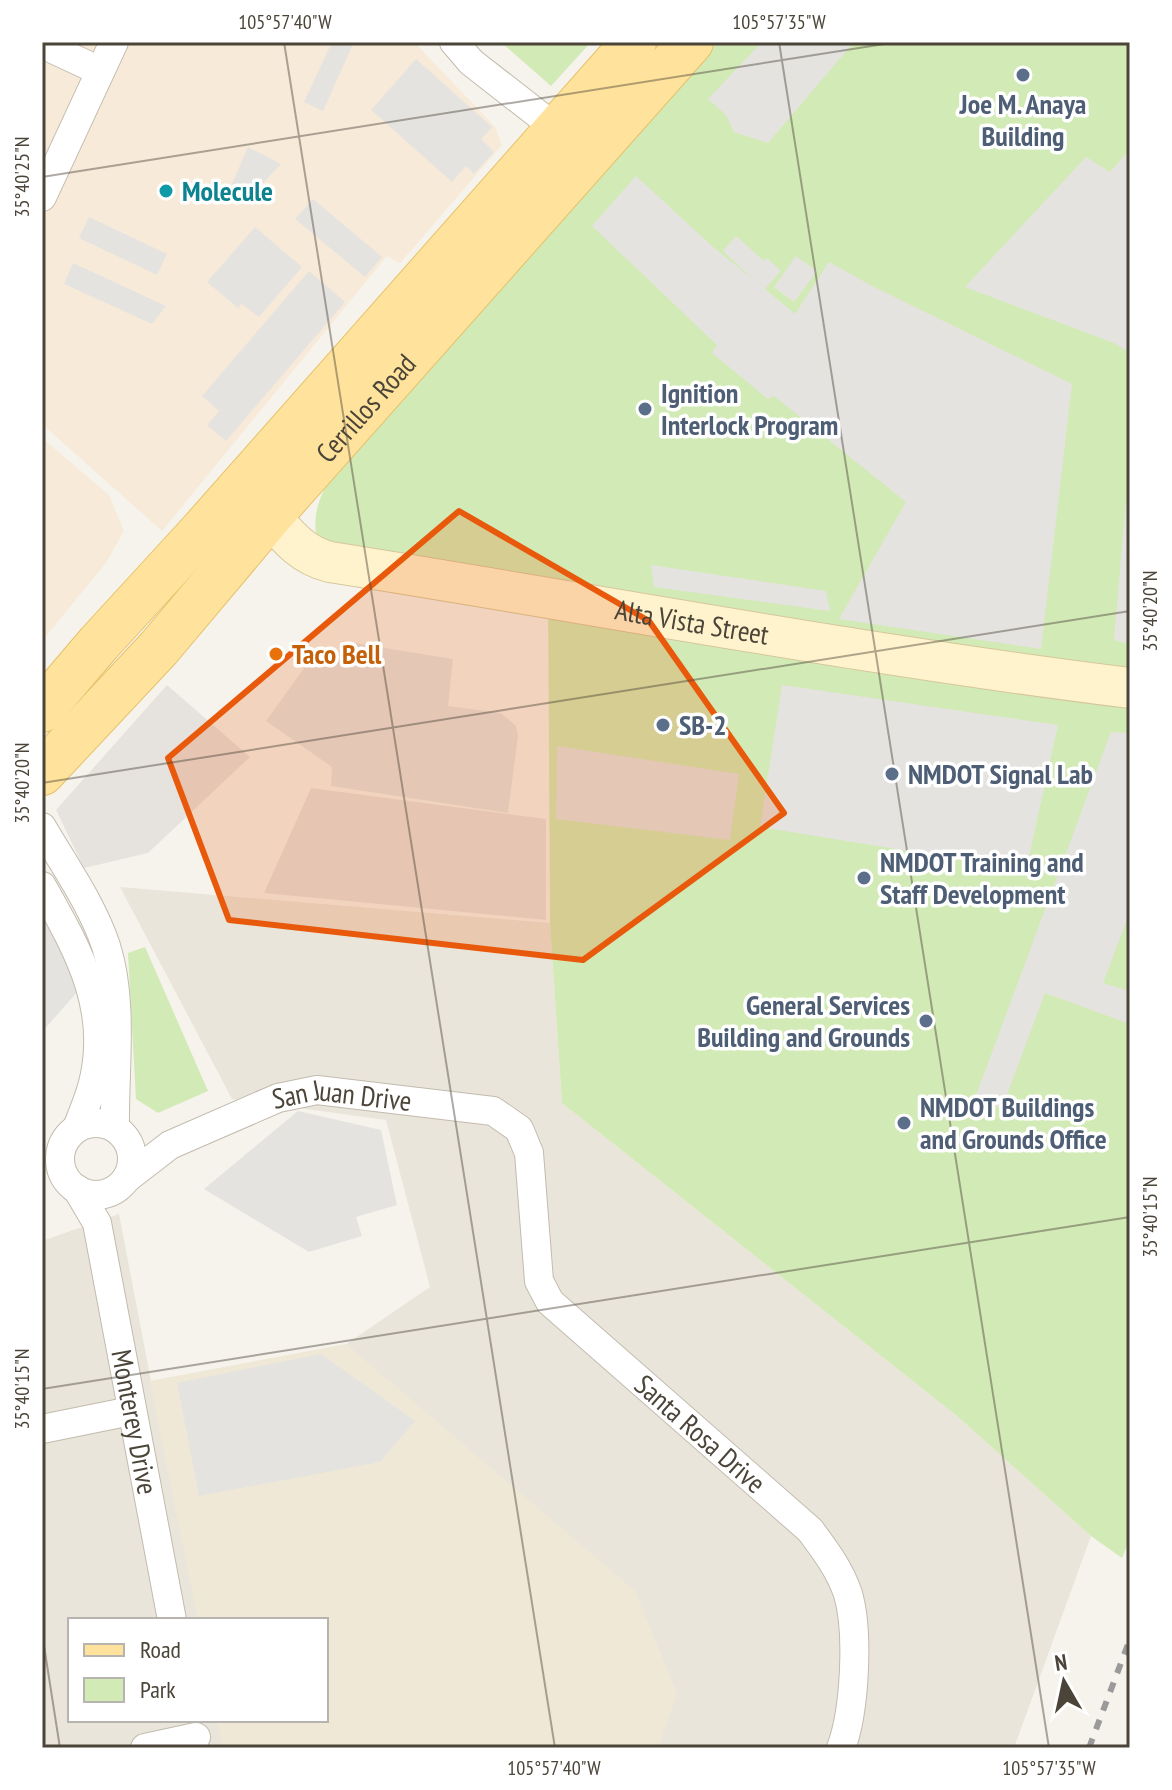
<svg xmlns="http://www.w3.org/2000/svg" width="1172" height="1790" font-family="'PT Sans Narrow',sans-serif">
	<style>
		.residential { fill: #eae5da; fill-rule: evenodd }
		.commercial { fill: #f7ead8 }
		.industrial { fill: #e6e2dd }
		.education { fill: #efe8d6 }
		.green { fill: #d2eab5 }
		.parking { fill: #e5e3e0 }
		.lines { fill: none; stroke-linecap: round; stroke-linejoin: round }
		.street-casing { stroke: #c2bbae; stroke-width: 30 }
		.secondary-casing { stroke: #d6c79b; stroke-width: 42 }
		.primary-casing { stroke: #e6c16a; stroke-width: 46 }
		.street { stroke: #fff; stroke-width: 28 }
		.secondary { stroke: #fff3cd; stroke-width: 40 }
		.primary { stroke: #ffe39c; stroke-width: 44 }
		.rail { stroke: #9a9a9a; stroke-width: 6; stroke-dasharray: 10 10; stroke-linecap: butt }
		.marked { fill: #e8590c; fill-opacity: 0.2; stroke: #e8590c; stroke-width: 6; stroke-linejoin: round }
		.ticks { fill: none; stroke: #4b4439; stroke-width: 2; stroke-opacity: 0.45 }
		.service-dot { fill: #5c6f8a; stroke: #fff; stroke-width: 3 }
		.culture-dot { fill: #0f9aa8; stroke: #fff; stroke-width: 3 }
		.food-dot { fill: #e8710a; stroke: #fff; stroke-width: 3 }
		.labels { text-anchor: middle; stroke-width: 7; stroke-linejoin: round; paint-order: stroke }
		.service-label { font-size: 28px; font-weight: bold; fill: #4e5e75; stroke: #fff; text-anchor: start }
		.culture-label { font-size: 28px; font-weight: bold; fill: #0d838f; stroke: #fff; text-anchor: start }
		.street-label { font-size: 28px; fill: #4b4439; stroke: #fff }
		.food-label { font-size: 28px; font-weight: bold; fill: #c56008; stroke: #fff; text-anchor: start }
		.neatline { fill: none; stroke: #4b4439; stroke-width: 3 }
		.ticks-label { font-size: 20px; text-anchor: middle; fill: #4b4439 }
	</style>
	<rect width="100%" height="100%" fill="#f6f3ec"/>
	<path class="residential" d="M 120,887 L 550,923 L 562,1103 L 957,1416 L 1091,1536 L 1014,1748 L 42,1748 L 42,1241 L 119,1214 L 151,1381 L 345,1345 L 430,1287 L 386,1120 L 232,1099 ZM 70,1620 L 326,1620 L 326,1720 L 70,1720 Z"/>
	<path class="commercial" d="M 42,42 L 414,42 L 495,127 L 502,145 L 400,263 L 387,256 L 162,531 L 42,424 Z
		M 42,438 L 109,495 L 124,531 L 106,563 L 42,641 Z"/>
	<path class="industrial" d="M 167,685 L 250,757 L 148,853 L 84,868 L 56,810 Z
		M 311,788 L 546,819 L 546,920 L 264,893 Z"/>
	<path class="education" d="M 346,1344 L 635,1591 L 677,1694 L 658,1748 L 223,1748 L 217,1720 L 326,1720 L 326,1620 L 198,1620 L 150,1381 Z"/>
	<path class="green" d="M 501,42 L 591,42 L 551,86 Z
		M 716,42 L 1130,42 L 1130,1538 L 1122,1558 L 1091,1536 L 957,1416 L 562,1103 L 550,923 L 548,581 L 349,548 L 316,536 C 314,515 317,503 327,484 Z
		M 145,947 L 208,1091 L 158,1113 L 136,1099 L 128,953 Z"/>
	<path class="parking" d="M 332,42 L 354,42 L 323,111 L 304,102 Z
		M 762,42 L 854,42 L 768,143 L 734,132 L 726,115 L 708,99 Z
		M 416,59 L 492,127 L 481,139 L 494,152 L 474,174 L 466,166 L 452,182 L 371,110 Z
		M 248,147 L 281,164 L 245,202 L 228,193 Z
		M 1130,149 L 1130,353 L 1114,343 L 965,287 L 1086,157 L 1110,172 Z
		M 636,176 L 712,246 L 755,281 L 723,251 L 736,236 L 764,261 L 767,258 L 781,271 L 765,289 L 795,314 L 829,262 L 872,286 L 1072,384 L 1041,649 L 839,619 L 906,502 L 774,396 L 768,399 L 712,353 L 717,345 L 592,226 Z
		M 313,199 L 382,257 L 365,277 L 295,219 Z
		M 89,217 L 167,254 L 157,275 L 79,238 Z
		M 255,227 L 302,267 L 259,317 L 242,304 L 238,308 L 207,282 Z
		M 796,256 L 817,271 L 794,302 L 774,287 Z
		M 73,263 L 166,306 L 152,324 L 64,284 Z
		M 309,271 L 345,302 L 226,441 L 207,425 L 219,411 L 202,396 Z
		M 1126,500 L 1130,502 L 1130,644 L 1114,640 Z
		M 651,565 L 826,591 L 830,611 L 654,587 Z
		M 342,641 L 453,659 L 448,706 L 501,713 L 516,726 L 518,736 L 508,813 L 331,786 L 332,767 L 266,721 L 315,653 L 334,667 Z
		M 782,685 L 1058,725 L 1026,870 L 760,827 Z
		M 1111,732 L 1130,733 L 1130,912 L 1103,983 L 1126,990 L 1130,982 L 1130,1024 L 1045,993 L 1002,1108 L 975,1098 Z
		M 557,746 L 739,774 L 730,840 L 556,819 Z
		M 42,910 L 70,962 L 78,991 L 42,1032 Z
		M 298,1111 L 381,1130 L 397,1205 L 356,1217 L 362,1236 L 309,1252 L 204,1189 Z
		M 321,1354 L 415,1421 L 380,1462 L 199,1496 L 177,1383 Z"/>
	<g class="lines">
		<defs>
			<g id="street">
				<path d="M 454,42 L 471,62 L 557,129 L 572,129"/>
				<path d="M 42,44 L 100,71"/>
				<path d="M 42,197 L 114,42"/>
				<path d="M 42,827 C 64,865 92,904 106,946 C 124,1002 114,1070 115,1128"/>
				<path d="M 42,886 C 78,950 113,1010 92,1087 C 88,1101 82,1115 77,1128"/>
				<circle cx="96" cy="1159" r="36"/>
				<path id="s1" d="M 126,1179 L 170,1145 L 278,1098 L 317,1090 L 493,1111 L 519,1129 L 529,1153 L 539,1281 L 550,1302 L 810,1530 C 825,1550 840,1570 848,1594 C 859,1632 855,1711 841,1748"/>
				<path id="s2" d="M 77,1189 L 97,1223 L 172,1620"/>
				<path d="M 42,1429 L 131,1411"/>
				<path d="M 145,1748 L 196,1737"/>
			</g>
			<g id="secondary">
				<path id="s3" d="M 270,516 C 288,537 302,555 330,562 C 596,604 862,655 1130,688"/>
			</g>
			<g id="primary">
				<path d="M 42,710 L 99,643 L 200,533 L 634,42"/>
				<path id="s4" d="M 42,773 L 159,648 L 270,516 L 691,42"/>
			</g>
		</defs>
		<use href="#street" class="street-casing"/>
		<use href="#secondary" class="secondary-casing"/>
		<use href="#primary" class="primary-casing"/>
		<use href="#street" class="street"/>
		<use href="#secondary" class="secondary"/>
		<use href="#primary" class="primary"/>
		<path class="rail" d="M 1089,1748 L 1130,1639"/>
	</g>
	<path class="marked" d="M 459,511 L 649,621 L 784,813 L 583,960 L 229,920 L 168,758 Z"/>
	<path class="ticks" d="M 284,42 L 555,1748M 779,42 L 1049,1748M 42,177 L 897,42M 42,783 L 1130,611M 42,1389 L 1130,1217M 42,1633 L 60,1748"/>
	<g class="service-dot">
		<circle cx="1023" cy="75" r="8"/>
		<circle cx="645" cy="409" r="8"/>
		<circle cx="663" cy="725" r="8"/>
		<circle cx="892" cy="774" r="8"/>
		<circle cx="864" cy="878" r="8"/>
		<circle cx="926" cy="1021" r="8"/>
		<circle cx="904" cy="1123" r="8"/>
	</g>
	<circle class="culture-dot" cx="166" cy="191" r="8"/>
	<circle class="food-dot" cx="276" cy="654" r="8"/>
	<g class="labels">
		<g class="service-label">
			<text x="1023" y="114" text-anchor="middle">Joe M. Anaya<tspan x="1023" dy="32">Building</tspan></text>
			<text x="661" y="403">Ignition<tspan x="661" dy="32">Interlock Program</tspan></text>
			<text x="679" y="735">SB-2</text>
			<text x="908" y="784">NMDOT Signal Lab</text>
			<text x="880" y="872">NMDOT Training and<tspan x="880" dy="32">Staff Development</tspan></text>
			<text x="910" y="1015" text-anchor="end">General Services<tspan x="910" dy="32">Building and Grounds</tspan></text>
			<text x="920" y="1117">NMDOT Buildings<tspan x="920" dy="32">and Grounds Office</tspan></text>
		</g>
		<g class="culture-label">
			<text x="182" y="201">Molecule</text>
		</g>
		<g class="street-label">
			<text dy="10" stroke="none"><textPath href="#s4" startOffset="488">Cerrillos Road</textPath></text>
			<text dy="10" stroke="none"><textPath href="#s3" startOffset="444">Alta Vista Street</textPath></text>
			<text dy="10" stroke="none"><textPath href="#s1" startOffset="238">San Juan Drive</textPath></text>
			<text dy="10" stroke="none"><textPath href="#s2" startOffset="242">Monterey Drive</textPath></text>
			<text dy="10" stroke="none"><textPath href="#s1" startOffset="800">Santa Rosa Drive</textPath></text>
		</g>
		<g class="food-label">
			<text x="292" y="664">Taco Bell</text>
		</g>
	</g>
	<rect width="1172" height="1790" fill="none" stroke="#ffffff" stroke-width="88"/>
	<rect x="68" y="1618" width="260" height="104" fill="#ffffff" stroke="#b7b4b0" stroke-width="2"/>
	<rect x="84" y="1644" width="40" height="12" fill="#ffe39c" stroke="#b7b4b0" stroke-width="2"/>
	<text x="140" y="1658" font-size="24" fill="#4b4439">Road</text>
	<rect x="84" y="1678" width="40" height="24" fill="#d2eab5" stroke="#b7b4b0" stroke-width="2"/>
	<text x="140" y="1698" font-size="24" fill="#4b4439">Park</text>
	<g transform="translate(1064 1682) rotate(351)" stroke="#ffffff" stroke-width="6" paint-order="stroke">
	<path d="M0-6L14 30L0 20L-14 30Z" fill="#4b4439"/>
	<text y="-12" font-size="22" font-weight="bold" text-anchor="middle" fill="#4b4439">N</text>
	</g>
	<rect x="44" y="44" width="1084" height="1702" class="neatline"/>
	<g class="ticks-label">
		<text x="285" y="29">105°57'40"W</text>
		<text x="779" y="29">105°57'35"W</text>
		<text transform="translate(22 177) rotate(-90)" y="7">35°40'25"N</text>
		<text transform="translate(1150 611) rotate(-90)" y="7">35°40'20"N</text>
		<text transform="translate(22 783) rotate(-90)" y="7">35°40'20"N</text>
		<text transform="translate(1150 1217) rotate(-90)" y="7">35°40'15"N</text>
		<text transform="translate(22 1389) rotate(-90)" y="7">35°40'15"N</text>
		<text x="554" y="1775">105°57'40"W</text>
		<text x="1049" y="1775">105°57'35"W</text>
	</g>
</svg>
